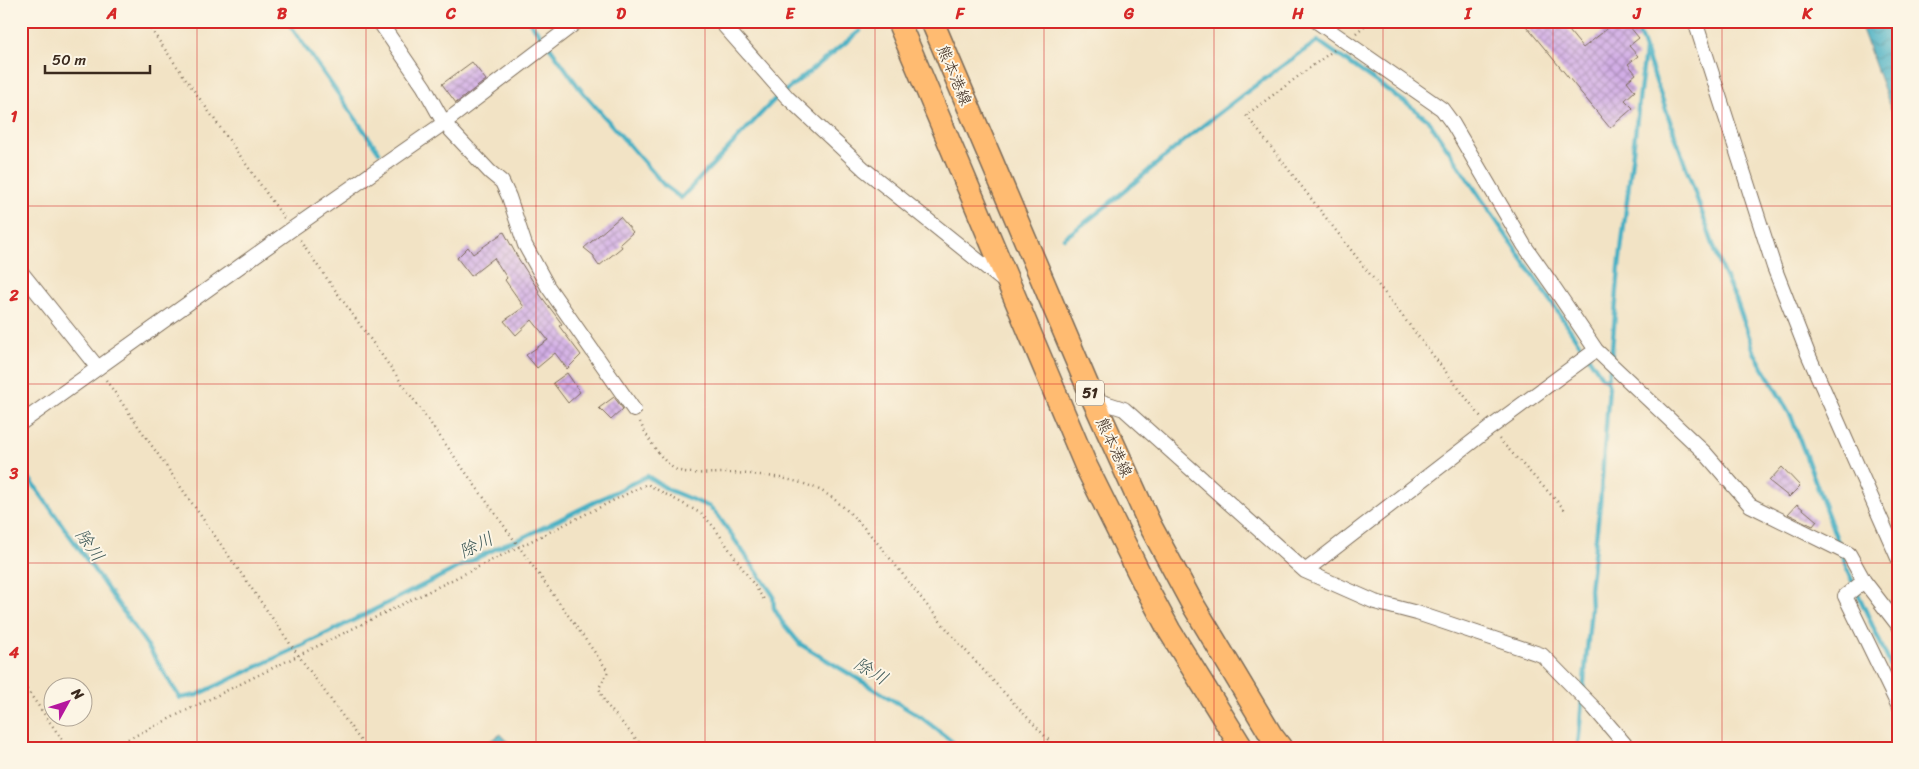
<svg xmlns="http://www.w3.org/2000/svg" width="1919" height="769" font-family="Sriracha,'Klee One',sans-serif">
	<style>
		.water { fill: url(#water-waves); stroke: #406c70 }
		.lines { fill: none; stroke-linecap: round; stroke-linejoin: round }
		.stream { stroke: #45afc3; stroke-width: 4.5 }
		.building { fill: url(#building-cross-hatch) }
		.minor-casing { stroke: #7b6b58; stroke-width: 16 }
		.primary-casing { stroke: #7b6b58; stroke-width: 25 }
		.path { stroke: #7b6b58; stroke-width: 2.5; stroke-dasharray: 1 4; stroke-linecap: butt }
		.minor { stroke: #fff; stroke-width: 14 }
		.primary { stroke: #ffbb71; stroke-width: 22 }
		.grid { fill: none; stroke: #d62828; stroke-width: 1; stroke-opacity: 0.55 }
		.labels { text-anchor: middle; stroke-width: 4; stroke-linejoin: round; paint-order: stroke }
		.shield { fill: #fcf5e5; stroke: #75675a; stroke-width: 1 }
		.shield-label { font-size: 15px; font-weight: bold; fill: #3b2a1e }
		.street-label { font-size: 16px; fill: #3b2a1e; stroke: #fcf5e5 }
		.water-label { font-size: 18px; font-style: italic; fill: #3e5958; stroke: #fcf5e5 }
		.neatline { fill: none; stroke: #d62828; stroke-width: 2 }
		.grid-label { font-size: 16px; text-anchor: middle; font-weight: bold; fill: #d62828 }
	</style>
	<defs>
		<pattern id="water-waves" width="16" height="10" patternUnits="userSpaceOnUse" patternTransform="scale(1.25)"><rect width="16" height="10" fill="#45afc3"/><path d="M0 5q4-4 8 0t8 0" fill="none" stroke="#3b8f9e"/></pattern>
		<pattern id="building-cross-hatch" width="8" height="8" patternUnits="userSpaceOnUse" patternTransform="scale(1.25)"><rect width="8" height="8" fill="#d2aee6"/><path d="M0 0l8 8M0 8l8-8" fill="none" stroke="#ac8eba"/></pattern>
	</defs>
	<rect width="100%" height="100%" fill="#fcf5e5"/>
	<filter id="ink" filterUnits="userSpaceOnUse"><feTurbulence type="fractalNoise" baseFrequency=".02" numOctaves="2"/><feDisplacementMap in="SourceGraphic" scale="10" xChannelSelector="R" yChannelSelector="G"/><feConvolveMatrix kernelMatrix="1 2 1 2 8 2 1 2 1" color-interpolation-filters="sRGB"/></filter>
	<filter id="wash" filterUnits="userSpaceOnUse"><feTurbulence type="fractalNoise" baseFrequency=".0096" numOctaves="4" result="noise"/><feDisplacementMap in="SourceGraphic" scale="20" xChannelSelector="R" yChannelSelector="G"/><feGaussianBlur stdDeviation="1.12" result="paint"/><feColorMatrix in="noise" values="0 0 0 0 0 0 0 0 0 0 0 0 0 0 0 0 0 1.4 0 .05"/><feComposite in="paint" operator="in"/></filter>
	<g filter="url(#wash)">
		<rect width="100%" height="100%" fill="#f2e3c5"/>
		<path class="water" d="M 1859,21 L 1898,21 L 1898,128 Z
			M 501,734 L 514,748 L 506,748 L 500,742 L 491,748 L 478,748 Z"/>
		<g class="lines">
			<path class="stream" d="M 287,21 L 379,152
				M 529,21 L 552,50 L 580,89 L 665,186 L 681,198 L 773,101 L 860,31
				M 1635,21 L 1722,270 L 1737,302 L 1755,354 L 1791,416 L 1839,545
				M 1064,238 C 1110,206 1151,167 1195,132 C 1235,100 1275,70 1318,41 L 1406,103 L 1428,120 L 1602,377 L 1607,380
				M 1611,361 L 1619,267 L 1645,51
				M 21,470 L 29,478 L 147,645 L 180,698 L 197,695 L 324,635 L 505,544 L 522,538 L 647,476 L 669,490 L 710,507 L 719,517 L 773,595 L 774,608 L 782,622 L 800,644 L 921,717 L 960,748
				M 1842,555 L 1849,574 L 1898,682
				M 1583,692 L 1591,608 L 1590,589 L 1600,504 L 1609,387 L 1607,380 L 1610,369
				M 1578,748 L 1582,699"/>
		</g>
		<g id="blocks">
			<path class="building" d="M 1522,21 L 1561,21 L 1583,48 L 1617,21 L 1625,21 L 1639,38 L 1629,46 L 1638,56 L 1628,64 L 1636,74 L 1627,81 L 1635,91 L 1625,100 L 1633,108 L 1610,128 Z
				M 472,62 L 486,80 L 456,103 L 442,84 Z
				M 620,217 L 633,232 L 620,244 L 622,247 L 599,266 L 594,259 L 594,256 L 584,248 Z
				M 504,232 L 518,258 L 539,291 L 538,292 L 562,324 L 559,326 L 581,355 L 567,369 L 555,353 L 537,368 L 526,355 L 548,340 L 532,320 L 516,335 L 504,321 L 524,307 L 505,280 L 507,278 L 494,258 L 471,276 L 457,258 L 468,247 L 473,254 Z
				M 567,373 L 580,392 L 568,403 L 553,383 Z
				M 614,397 L 623,409 L 611,420 L 599,408 Z
				M 1782,467 L 1800,486 L 1789,497 L 1769,481 Z
				M 1797,504 L 1817,521 L 1813,526 L 1788,514 Z"/>
		</g>
	</g>
	<g filter="url(#ink)">
		<use href="#blocks" fill-opacity="0" stroke="#7b6b58" stroke-width="1"/>
		<g class="lines">
			<defs>
				<path id="minor" d="M 379,21 L 424,87 L 444,123 L 490,172 L 502,182 L 509,197 L 525,245 L 548,287 L 634,410
					M 720,21 L 787,97 L 864,169 L 1006,283
					M 1316,21 L 1442,109 L 1453,124 L 1524,245 L 1555,289 L 1596,350 L 1705,453 L 1750,505 L 1849,554 L 1864,581 L 1898,625
					M 1695,21 L 1774,267 L 1808,354 L 1898,558
					M 21,272 L 98,368
					M 1093,399 L 1124,409 L 1305,571 L 1375,602 L 1417,613 L 1542,655 L 1594,708 L 1628,748
					M 21,423 L 292,229 L 444,123 L 578,21
					M 1305,571 L 1490,428 L 1596,350
					M 1864,581 L 1845,596 L 1898,705"/>
				<path id="primary" d="M 898,21 L 1086,466 L 1147,589 L 1169,630 L 1242,748
					M 932,21 L 1093,399 L 1150,525 L 1192,603 L 1271,735 L 1281,748"/>
			</defs>
			<use href="#minor" class="minor-casing"/>
			<use href="#primary" class="primary-casing"/>
			<path class="path" d="M 145,21 L 284,218
				M 1356,33 L 1370,21
				M 1334,50 L 1246,115 L 1481,417
				M 300,241 L 608,671 L 599,688 L 605,703 L 644,748
				M 106,380 L 298,655 L 366,748
				M 640,422 C 646,436 663,464 677,470 C 691,475 711,473 726,473 C 755,473 800,478 825,493 C 841,503 854,517 867,531 C 893,560 915,592 941,622 C 977,665 1017,706 1056,748
				M 1499,439 L 1567,512
				M 21,681 L 68,748
				M 110,748 L 647,484 L 702,514 L 714,527 L 765,601"/>
			<use href="#minor" class="minor"/>
			<use href="#primary" class="primary"/>
		</g>
	</g>
	<path class="grid" d="M 197,21 L 197,748M 366,21 L 366,748M 536,21 L 536,748M 705,21 L 705,748M 875,21 L 875,748M 1044,21 L 1044,748M 1214,21 L 1214,748M 1383,21 L 1383,748M 1553,21 L 1553,748M 1722,21 L 1722,748M 21,206 L 1898,206M 21,384 L 1898,384M 21,563 L 1898,563"/>
	<g class="labels">
		<rect class="shield" x="1076" y="380.5" width="28" height="25" rx="4"/>
		<g class="shield-label">
			<text x="1090" y="398">51</text>
		</g>
		<g class="street-label">
			<text transform="translate(955 75) rotate(67)" y="6">熊本港線</text>
			<text transform="translate(1115 447) rotate(65)" y="6">熊本港線</text>
		</g>
		<g class="water-label">
			<text transform="translate(90 545) rotate(55)" y="6">除川</text>
			<text transform="translate(476 545) rotate(-26)" y="6">除川</text>
			<text transform="translate(871 671) rotate(31)" y="6">除川</text>
		</g>
	</g>
	<rect width="1919" height="769" fill="none" stroke="#fcf5e5" stroke-width="55"/>
	<g transform="translate(68 702) rotate(50)"><circle r="24" fill="#fcf5e5" stroke="#afa495"/>
	<path d="M0-4L9 19L0 12L-9 19Z" fill="#b5179e"/>
	<text y="-8" font-size="14" font-weight="bold" text-anchor="middle" fill="#3b2a1e">N</text>
	</g>
	<path d="M45 65v8h105v-8" fill="none" stroke="#3b2a1e" stroke-width="2.5"/>
	<text x="52" y="65" font-size="15" fill="#3b2a1e" stroke="#fcf5e5" stroke-width="4" paint-order="stroke">50 m</text>
	<rect x="28" y="28" width="1864" height="714" class="neatline"/>
	<g class="grid-label">
		<text x="112" y="19">A</text>
		<text x="282" y="19">B</text>
		<text x="451" y="19">C</text>
		<text x="621" y="19">D</text>
		<text x="790" y="19">E</text>
		<text x="960" y="19">F</text>
		<text x="1129" y="19">G</text>
		<text x="1298" y="19">H</text>
		<text x="1468" y="19">I</text>
		<text x="1637" y="19">J</text>
		<text x="1807" y="19">K</text>
		<text x="14" y="122">1</text>
		<text x="14" y="301">2</text>
		<text x="14" y="479">3</text>
		<text x="14" y="658">4</text>
	</g>
</svg>
